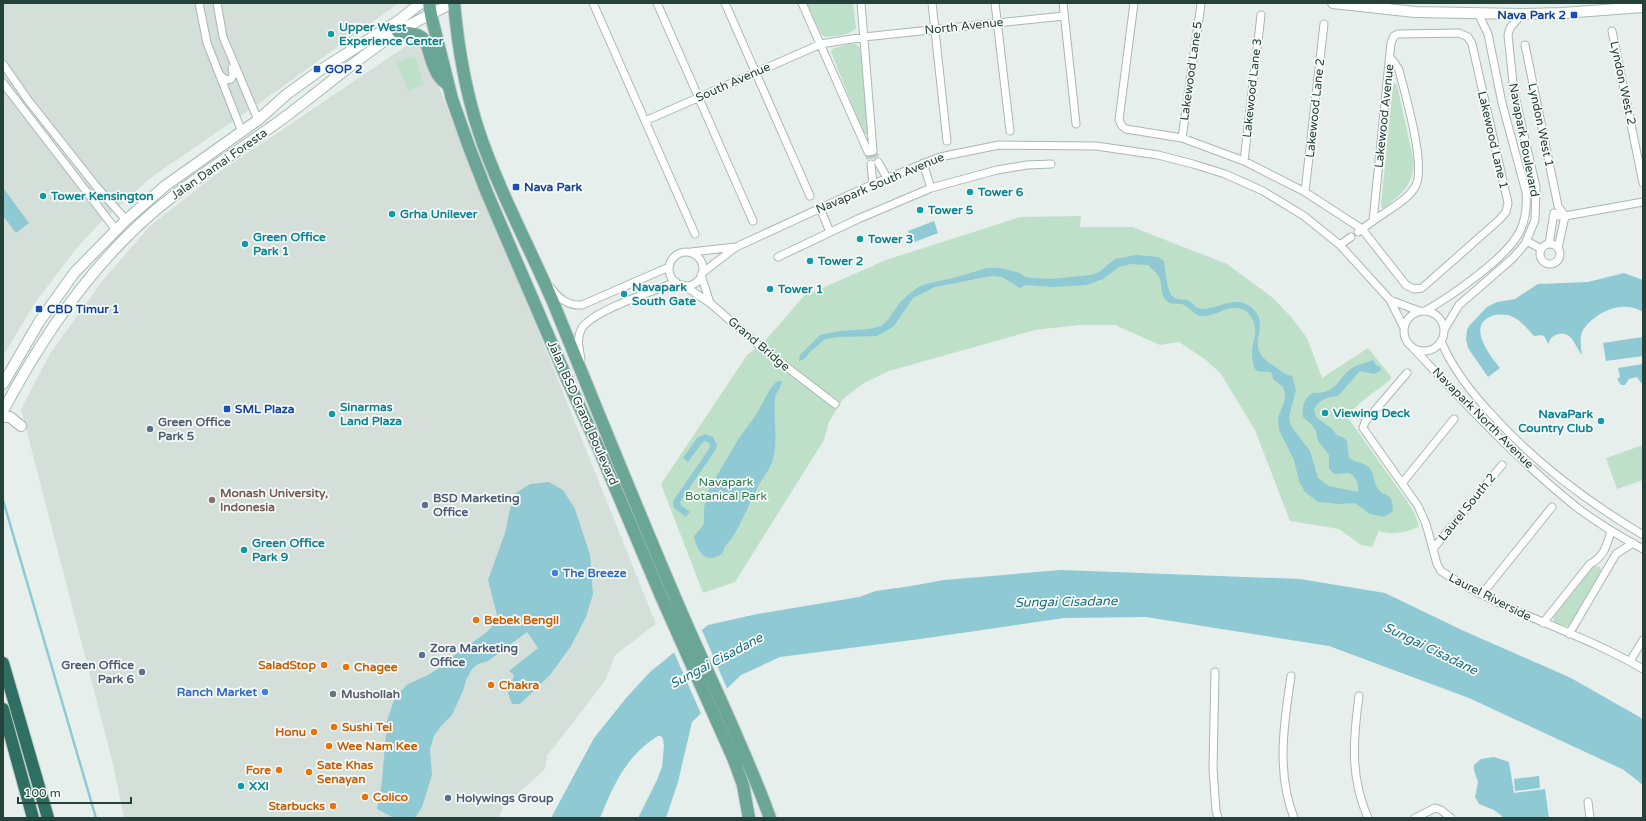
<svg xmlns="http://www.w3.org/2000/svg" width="1646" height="821" font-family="'Varela Round',sans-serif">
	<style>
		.built { fill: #d4dfda }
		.green { fill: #bfe0c8 }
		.water { fill: #8ec9d4 }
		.pier { fill: #e6efeb }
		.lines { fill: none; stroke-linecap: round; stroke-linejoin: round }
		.stream { stroke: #8ec9d4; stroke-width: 2.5 }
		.minor-tunnel { stroke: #bfccc8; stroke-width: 7; stroke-dasharray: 7 3.5; stroke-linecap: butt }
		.minor-casing { stroke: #a8b8b2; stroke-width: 9 }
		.secondary-casing { stroke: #a4bbb3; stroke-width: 12 }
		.primary-casing { stroke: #c2cac8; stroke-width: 14 }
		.motorway-casing { stroke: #c2cac8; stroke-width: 14 }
		.minor { stroke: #fff; stroke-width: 7 }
		.secondary { stroke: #fff; stroke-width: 10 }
		.primary { stroke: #6aa596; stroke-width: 12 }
		.motorway { stroke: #2f6f62; stroke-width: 12 }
		.transit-dot { fill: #1a4fb4; stroke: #f7fbf9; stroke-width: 1.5 }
		.culture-dot { fill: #0f9aa8; stroke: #f7fbf9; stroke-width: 1.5 }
		.service-dot { fill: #5c6f8a; stroke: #f7fbf9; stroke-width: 1.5 }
		.education-dot { fill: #8d6e63; stroke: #f7fbf9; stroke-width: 1.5 }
		.shop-dot { fill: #3f7fe0; stroke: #f7fbf9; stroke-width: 1.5 }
		.food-dot { fill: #e8710a; stroke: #f7fbf9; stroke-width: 1.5 }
		.worship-dot { fill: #6b7280; stroke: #f7fbf9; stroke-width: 1.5 }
		.labels { text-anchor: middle; stroke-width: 3.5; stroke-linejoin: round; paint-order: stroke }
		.transit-label { font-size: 12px; font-weight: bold; fill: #164399; stroke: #f7fbf9; text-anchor: start }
		.street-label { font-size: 12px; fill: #24423a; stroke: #f7fbf9 }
		.culture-label { font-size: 12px; font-weight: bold; fill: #0d838f; stroke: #f7fbf9; text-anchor: start }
		.service-label { font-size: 12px; font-weight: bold; fill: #4e5e75; stroke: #f7fbf9; text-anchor: start }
		.park-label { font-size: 12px; fill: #2d7a4b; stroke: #f7fbf9 }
		.education-label { font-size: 12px; font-weight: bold; fill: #785e54; stroke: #f7fbf9; text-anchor: start }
		.shop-label { font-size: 12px; font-weight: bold; fill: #366cbe; stroke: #f7fbf9; text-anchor: start }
		.food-label { font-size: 12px; font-weight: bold; fill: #c56008; stroke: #f7fbf9; text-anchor: start }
		.worship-label { font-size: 12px; font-weight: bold; fill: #5b616d; stroke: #f7fbf9; text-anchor: start }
		.water-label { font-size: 13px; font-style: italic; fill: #1c6f80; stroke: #f7fbf9 }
	</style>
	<rect width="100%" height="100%" fill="#e6efeb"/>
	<path class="built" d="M 3,3 L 399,3 L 261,102 L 153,176 L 98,225 L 75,250 L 35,303 L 3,356 Z
		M 421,42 L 479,188 L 538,330 L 656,624 L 615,655 L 605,681 L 547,756 L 545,769 L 504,806 L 498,818 L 124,818 L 112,760 L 21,409 L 51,352 L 103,280 L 151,225 L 215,175 L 409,44 Z"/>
	<path class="green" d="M 806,3 L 853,3 L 856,28 C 849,36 835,36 825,37 L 821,34 Z
		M 850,44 L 856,44 L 860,48 L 869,133 L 867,135 L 864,134 L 831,52 L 832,49 Z
		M 415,55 L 424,84 L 408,91 L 397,63 Z
		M 1395,83 L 1397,85 L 1414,163 C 1412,187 1401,193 1385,208 L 1382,208 L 1381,204 L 1393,85 Z
		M 1081,216 L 1080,227 L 1132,227 L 1227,264 L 1273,298 L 1292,318 L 1307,338 L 1322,378 L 1368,348 L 1392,378 C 1380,390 1353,403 1349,419 L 1407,501 L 1415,514 L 1419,527 C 1405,532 1393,536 1379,531 L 1372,547 L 1361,545 L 1339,529 L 1290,521 L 1255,430 L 1221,374 L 1206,360 L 1179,342 L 1160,345 L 1115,325 L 1079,325 L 1035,330 L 889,371 L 864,383 L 843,399 L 829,422 L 824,440 L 735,582 L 703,593 L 661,484 L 747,355 L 765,341 L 804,296 L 886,260 L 1020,217 Z
		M 1643,445 L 1643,480 L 1617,489 L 1606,458 Z
		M 1594,566 L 1600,567 L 1602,572 L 1570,625 L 1563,627 L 1553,623 L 1554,616 Z"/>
	<path class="water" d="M 4,189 L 29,223 L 16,233 L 3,216 Z
		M 934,221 L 938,233 L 912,243 L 908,231 Z
		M 1136,255 L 1158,257 L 1164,261 C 1166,271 1166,293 1175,298 C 1179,300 1183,299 1187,300 C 1194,303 1194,309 1205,309 C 1221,307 1237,295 1252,308 C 1268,322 1254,337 1259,351 C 1262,358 1268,362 1274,366 C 1280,370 1285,375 1292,376 L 1296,390 L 1289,417 L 1291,426 L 1310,451 L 1318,478 L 1329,486 L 1358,492 C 1359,484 1356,477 1349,473 L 1335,474 L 1332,472 L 1329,468 L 1329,455 L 1318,441 L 1316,431 L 1311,424 L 1303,417 C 1302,407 1303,400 1312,393 C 1340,394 1337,376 1355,366 C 1360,364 1367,363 1373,360 L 1376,365 L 1379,366 L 1381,368 L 1380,371 L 1374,374 L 1360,371 L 1338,396 C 1327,397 1320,399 1314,409 L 1316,417 L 1331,428 L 1337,435 L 1344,438 L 1347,441 L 1349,458 C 1355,463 1363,462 1369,467 C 1375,474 1373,484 1379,490 C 1382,495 1389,494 1391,499 C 1393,503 1393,508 1392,512 L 1384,517 L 1370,514 L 1355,503 L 1339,504 L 1318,502 L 1305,492 L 1299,481 L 1294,460 L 1279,430 L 1278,418 L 1285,399 L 1285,392 L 1283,387 L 1273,379 L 1271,372 C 1267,371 1260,373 1256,370 C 1254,368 1253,365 1253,362 C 1248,343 1264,330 1248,313 C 1233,299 1217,317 1202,316 C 1194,316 1191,308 1184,305 C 1179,302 1172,306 1167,301 C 1160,295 1162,287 1160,279 C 1158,274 1152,269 1148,265 L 1130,264 L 1119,267 L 1103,279 L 1087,285 L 1054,287 L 1026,285 L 1020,288 L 1002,277 L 991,276 L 935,287 L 913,298 L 894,326 L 888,330 L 877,336 L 839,337 L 825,339 L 811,351 L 804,359 L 799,361 L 800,355 L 820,335 L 840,331 L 870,329 L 881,326 L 889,319 L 900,302 L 909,294 L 918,287 L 926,284 L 953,278 L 987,268 L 1000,268 L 1020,273 L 1025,277 L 1033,278 L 1050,279 L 1091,275 L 1099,272 L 1115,259 Z
		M 1624,273 L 1643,280 L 1643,312 C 1623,299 1595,312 1583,330 C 1579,337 1581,348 1582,355 C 1575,347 1573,332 1560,334 C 1557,334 1553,336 1551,338 C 1550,340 1549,342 1548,344 L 1545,337 L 1542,335 L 1534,336 C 1529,330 1520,320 1513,317 C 1507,314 1498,314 1492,316 C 1466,325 1490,356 1500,368 L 1488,377 L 1468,348 L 1466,339 L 1467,330 L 1469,326 L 1487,307 L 1497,302 L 1515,299 L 1538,284 L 1588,282 Z
		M 1643,337 L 1643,356 L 1606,361 L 1603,343 Z
		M 1643,364 L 1643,382 L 1641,383 L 1637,377 L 1629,379 L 1625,385 L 1621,385 L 1617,379 L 1620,377 L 1618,368 Z
		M 782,381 C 781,388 776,392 775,398 C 773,420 779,441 772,462 C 769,470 764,476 760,483 C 750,501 743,521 732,538 C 730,541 728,543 726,545 C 724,549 723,553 720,555 C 704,565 696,548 694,536 L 701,528 L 704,523 L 704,507 L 709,489 L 739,438 L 756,415 L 769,391 L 776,382 Z
		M 705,434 L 713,437 L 717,445 L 716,449 L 680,502 L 681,505 L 690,512 L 686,517 L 674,508 L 673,501 L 709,449 L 710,444 L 706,441 L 702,443 L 688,462 L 683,458 L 697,438 Z
		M 549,482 L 563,490 L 575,509 L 590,555 L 593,594 L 586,617 L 571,646 L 550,675 L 520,704 L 512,704 L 508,693 L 514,675 L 509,671 L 538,648 L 527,632 L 488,661 L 478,664 L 472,669 L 466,680 L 463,691 L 452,715 L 441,726 L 434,736 L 430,749 L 432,775 L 422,807 L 415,818 L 394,818 L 377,809 L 382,781 L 387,721 L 395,697 L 408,684 L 426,676 L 444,665 L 453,656 L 487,632 L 498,619 L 488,580 L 505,533 L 513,495 L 530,484 Z
		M 1061,570 L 1300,579 L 1385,593 L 1464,631 L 1571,678 L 1643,719 L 1643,785 L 1624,770 L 1469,698 L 1329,646 L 1146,617 L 1064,618 L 920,639 L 780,657 L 741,675 L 692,722 L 678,782 L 666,818 L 638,818 L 657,780 L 662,767 L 664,746 L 663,739 L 661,736 L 658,736 C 626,756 614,784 600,818 L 551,818 L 594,738 L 627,697 L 650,672 L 708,625 L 757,614 L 859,597 L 876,591 L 911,586 L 944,580 Z
		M 1494,757 L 1509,762 L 1514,793 L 1545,789 L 1549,818 L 1504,818 L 1494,810 L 1479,804 L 1475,797 L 1478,782 L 1474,770 L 1474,765 L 1481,759 Z
		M 1539,776 L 1540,788 L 1515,791 L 1514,779 Z"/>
	<path class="pier" d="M 701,628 L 728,691 L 702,716 L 673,650 Z"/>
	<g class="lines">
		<path class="stream" d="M 3,500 L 96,818"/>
		<path class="minor-tunnel" d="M 873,151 L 878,162
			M 868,152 L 871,164"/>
		<defs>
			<path id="minor" d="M 199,3 L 207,43 L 242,132
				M 217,3 L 223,37 L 258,120
				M 593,3 L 695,234
				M 657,3 L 753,221
				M 725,3 L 810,196
				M 802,3 L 868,152 L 873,151 L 861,3
				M 932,3 L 947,141
				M 995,3 L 1010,131
				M 1063,3 L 1076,124
				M 1134,3 L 1119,120 L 1122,126 L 1126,129 L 1182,138 L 1244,161 L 1305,192 L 1362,229 L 1406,285 L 1414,289 L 1422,288 L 1499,220 L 1506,212 L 1508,203 L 1472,44 L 1468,37 L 1459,33 L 1398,34 L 1394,36 L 1391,43 L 1373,221 L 1358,232
				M 1612,31 L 1643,183
				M 1525,45 L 1558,206 L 1565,216 L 1558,248
				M 3,64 L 28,100 L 96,186 L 126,220
				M 220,75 L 226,80 L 231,79 L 233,75 L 232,68
				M 3,83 L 116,230
				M 645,121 L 821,44 L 864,37 L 1064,16
				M 1182,138 L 1201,4
				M 1244,161 L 1261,15
				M 878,162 L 887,178
				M 923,163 L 931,188
				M 871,164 L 873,184
				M 1305,192 L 1324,24
				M 820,208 L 830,232
				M 1553,216 L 1565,216 L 1643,202
				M 1373,221 C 1385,212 1408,200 1415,187 C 1427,167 1405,94 1399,70 L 1394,62 L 1390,58
				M 1527,241 L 1541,249
				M 1549,244 L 1554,213
				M1540 254a10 10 0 1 1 20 0a10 10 0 1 1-20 0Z
				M 1340,245 L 1351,237
				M 691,252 L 736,247
				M669 269a17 17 0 1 1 34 0a17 17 0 1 1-34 0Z
				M 778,257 L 858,219 L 931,188 L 997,170 L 1027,165 L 1051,164
				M 702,273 L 736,247 L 873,184 L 940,157 L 999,145 L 1096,146 L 1158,155 L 1193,164 L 1225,174 L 1263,191 L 1304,216 L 1340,245 L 1390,300 L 1404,328
				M 701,275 L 710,303
				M 683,285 L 710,303 L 762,348 L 835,404
				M 551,288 C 559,299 568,306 582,305 L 669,267
				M 1390,300 L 1419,311
				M 1425,311 C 1450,297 1508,257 1520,231 C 1526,219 1527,206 1526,192 L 1502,103 L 1488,34 L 1478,13
				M1404 331a20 20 0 1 1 40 0a20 20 0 1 1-40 0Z
				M 1444,330 L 1459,305 L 1513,258 L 1525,244 L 1535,220 L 1536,187 L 1514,92 L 1508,35 L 1510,28 L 1522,14
				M 1441,341 C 1453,370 1473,395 1495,418 C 1538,465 1588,502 1643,535
				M 1413,348 C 1466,404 1518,461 1579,509 C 1599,524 1621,537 1643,549
				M 581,359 C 579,348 576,338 582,328 C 592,311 656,290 676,282
				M 1407,373 L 1365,422 L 1363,428 L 1418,506 L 1426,524 L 1437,564 L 1441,571 C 1504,613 1579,631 1643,669
				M 1403,482 L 1454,419
				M 1433,549 L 1502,465
				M 1482,594 L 1552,507
				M 1543,623 L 1590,564 C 1604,557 1607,545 1611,531
				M 1569,634 L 1616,554 L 1633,543
				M 1630,661 L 1643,640
				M 1215,672 L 1213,769 L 1216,811 L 1218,818
				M 1291,676 C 1284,723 1276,772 1294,818
				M 1359,696 C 1353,740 1350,777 1368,818
				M 1588,802 L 1590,818
				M 1415,818 L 1435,808 L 1441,810 L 1451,818"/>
			<path id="secondary" d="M 1333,3 L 1415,12 L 1522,14 L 1563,13 L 1643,7
				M 3,384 L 39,322 L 75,272 L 126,220 L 165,186 L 258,120 L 287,94 L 319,71 L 398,21 L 421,3
				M 3,411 C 41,339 89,268 151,214 C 194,177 244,148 289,114 C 325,87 360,56 398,32 C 415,21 434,13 452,3
				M 3,417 L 10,417 L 21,426"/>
			<path id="primary" d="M 429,3 L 431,15 L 452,99 L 469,147 L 487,193 L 567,379 L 598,447 L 661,596 L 734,760 L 743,785 L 749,818
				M 454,3 C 458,47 465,90 479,132 C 499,191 529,246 553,302 C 596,407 638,512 683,616 C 712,683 745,749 770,818
				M 398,32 C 434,33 423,45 436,71 C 438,77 443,81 448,85"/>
			<path id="motorway" d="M 3,663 L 48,818
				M 3,709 L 33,818"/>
		</defs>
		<use href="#minor" class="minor-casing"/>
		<use href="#secondary" class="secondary-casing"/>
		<use href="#primary" class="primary-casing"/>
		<use href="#motorway" class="motorway-casing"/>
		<use href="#minor" class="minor"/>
		<use href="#secondary" class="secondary"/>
		<use href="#primary" class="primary"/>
		<use href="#motorway" class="motorway"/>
	</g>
	<g class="transit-dot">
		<rect x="1570" y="11" width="8" height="8" rx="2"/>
		<rect x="313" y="65" width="8" height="8" rx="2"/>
		<rect x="512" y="183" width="8" height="8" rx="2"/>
		<rect x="35" y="305" width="8" height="8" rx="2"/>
		<rect x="223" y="405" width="8" height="8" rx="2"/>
	</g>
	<g class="culture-dot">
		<circle cx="331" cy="34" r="4"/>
		<circle cx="970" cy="192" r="4"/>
		<circle cx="43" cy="196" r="4"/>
		<circle cx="920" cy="210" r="4"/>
		<circle cx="392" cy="214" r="4"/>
		<circle cx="860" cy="239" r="4"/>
		<circle cx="245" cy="244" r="4"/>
		<circle cx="810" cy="261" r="4"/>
		<circle cx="770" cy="289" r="4"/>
		<circle cx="624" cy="294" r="4"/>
		<circle cx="1325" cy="413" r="4"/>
		<circle cx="332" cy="414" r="4"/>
		<circle cx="1601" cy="421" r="4"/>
		<circle cx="244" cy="550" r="4"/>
		<circle cx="241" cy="786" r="4"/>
	</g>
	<g class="service-dot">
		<circle cx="150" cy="429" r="4"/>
		<circle cx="425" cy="505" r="4"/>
		<circle cx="422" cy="655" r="4"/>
		<circle cx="142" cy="672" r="4"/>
		<circle cx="448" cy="798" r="4"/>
	</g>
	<circle class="education-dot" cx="212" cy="500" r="4"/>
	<g class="shop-dot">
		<circle cx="555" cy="573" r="4"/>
		<circle cx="265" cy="692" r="4"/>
	</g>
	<g class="food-dot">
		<circle cx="476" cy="620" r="4"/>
		<circle cx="324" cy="665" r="4"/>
		<circle cx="346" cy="667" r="4"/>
		<circle cx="491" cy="685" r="4"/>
		<circle cx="334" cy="727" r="4"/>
		<circle cx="314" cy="732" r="4"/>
		<circle cx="329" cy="746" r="4"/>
		<circle cx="279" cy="770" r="4"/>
		<circle cx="309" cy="772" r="4"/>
		<circle cx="365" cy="797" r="4"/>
		<circle cx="333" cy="806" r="4"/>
	</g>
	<circle class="worship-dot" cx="333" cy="694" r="4"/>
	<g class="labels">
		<g class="transit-label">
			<text x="1566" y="19" text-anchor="end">Nava Park 2</text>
			<text x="325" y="73">GOP 2</text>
			<text x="524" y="191">Nava Park</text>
			<text x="47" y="313">CBD Timur 1</text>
			<text x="235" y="413">SML Plaza</text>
		</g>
		<g class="street-label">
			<text transform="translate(964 26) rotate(-6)" y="4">North Avenue</text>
			<text transform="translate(1191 71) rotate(-82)" y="4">Lakewood Lane 5</text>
			<text transform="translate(733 82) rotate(-24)" y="4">South Avenue</text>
			<text transform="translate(1623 83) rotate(78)" y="4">Lyndon West 2</text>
			<text transform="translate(1252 88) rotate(-84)" y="4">Lakewood Lane 3</text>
			<text transform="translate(1315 108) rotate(-84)" y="4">Lakewood Lane 2</text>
			<text transform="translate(1384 116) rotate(-84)" y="4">Lakewood Avenue</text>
			<text transform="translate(1541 125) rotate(78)" y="4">Lyndon West 1</text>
			<text transform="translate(1493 140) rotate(77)" y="4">Lakewood Lane 1</text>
			<text transform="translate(1524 140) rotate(79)" y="4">Navapark Boulevard</text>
			<text transform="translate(219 164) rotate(-35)" y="4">Jalan Damai Foresta</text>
			<text transform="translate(880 183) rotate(-23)" y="4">Navapark South Avenue</text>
			<text transform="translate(759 344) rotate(40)" y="4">Grand Bridge</text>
			<text transform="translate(583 413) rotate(66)" y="4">Jalan BSD Grand Boulevard</text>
			<text transform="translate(1483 418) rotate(45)" y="4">Navapark North Avenue</text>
			<text transform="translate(1467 507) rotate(-51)" y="4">Laurel South 2</text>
			<text transform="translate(1490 597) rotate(27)" y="4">Laurel Riverside</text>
		</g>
		<g class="culture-label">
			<text x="339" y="31">Upper West<tspan x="339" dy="14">Experience Center</tspan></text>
			<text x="978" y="196">Tower 6</text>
			<text x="51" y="200">Tower Kensington</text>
			<text x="928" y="214">Tower 5</text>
			<text x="400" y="218">Grha Unilever</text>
			<text x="253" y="241">Green Office<tspan x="253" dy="14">Park 1</tspan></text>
			<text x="868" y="243">Tower 3</text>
			<text x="818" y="265">Tower 2</text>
			<text x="632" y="291">Navapark<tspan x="632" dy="14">South Gate</tspan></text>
			<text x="778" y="293">Tower 1</text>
			<text x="340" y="411">Sinarmas<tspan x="340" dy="14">Land Plaza</tspan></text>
			<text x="1333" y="417">Viewing Deck</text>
			<text x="1593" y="418" text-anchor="end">NavaPark<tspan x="1593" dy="14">Country Club</tspan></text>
			<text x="252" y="547">Green Office<tspan x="252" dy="14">Park 9</tspan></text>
			<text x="249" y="790">XXI</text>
		</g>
		<g class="service-label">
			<text x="158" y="426">Green Office<tspan x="158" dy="14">Park 5</tspan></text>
			<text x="433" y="502">BSD Marketing<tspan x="433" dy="14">Office</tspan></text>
			<text x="430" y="652">Zora Marketing<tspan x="430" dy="14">Office</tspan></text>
			<text x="134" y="669" text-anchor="end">Green Office<tspan x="134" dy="14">Park 6</tspan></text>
			<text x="456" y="802">Holywings Group</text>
		</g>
		<g class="park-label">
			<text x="726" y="486">Navapark<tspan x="726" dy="14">Botanical Park</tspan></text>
		</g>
		<g class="education-label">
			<text x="220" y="497">Monash University,<tspan x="220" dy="14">Indonesia</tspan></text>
		</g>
		<g class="shop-label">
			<text x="563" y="577">The Breeze</text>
			<text x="257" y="696" text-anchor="end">Ranch Market</text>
		</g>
		<g class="food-label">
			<text x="484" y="624">Bebek Bengil</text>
			<text x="316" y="669" text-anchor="end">SaladStop</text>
			<text x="354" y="671">Chagee</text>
			<text x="499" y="689">Chakra</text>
			<text x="342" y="731">Sushi Tei</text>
			<text x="306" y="736" text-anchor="end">Honu</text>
			<text x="337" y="750">Wee Nam Kee</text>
			<text x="317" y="769">Sate Khas<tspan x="317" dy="14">Senayan</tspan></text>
			<text x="271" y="774" text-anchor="end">Fore</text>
			<text x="373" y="801">Colico</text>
			<text x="325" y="810" text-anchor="end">Starbucks</text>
		</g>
		<g class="worship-label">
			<text x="341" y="698">Mushollah</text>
		</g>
		<g class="water-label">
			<text transform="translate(1066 601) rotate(-1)" y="5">Sungai Cisadane</text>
			<text transform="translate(1431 648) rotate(26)" y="5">Sungai Cisadane</text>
			<text transform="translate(716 660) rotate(-28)" y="5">Sungai Cisadane</text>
		</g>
	</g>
	<rect width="1646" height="821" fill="none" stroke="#24423a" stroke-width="8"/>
	<path d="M18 797v6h113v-6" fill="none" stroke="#24423a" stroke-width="2"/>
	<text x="24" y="797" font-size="12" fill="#24423a" stroke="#f7fbf9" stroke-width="3" paint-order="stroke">100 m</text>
</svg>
